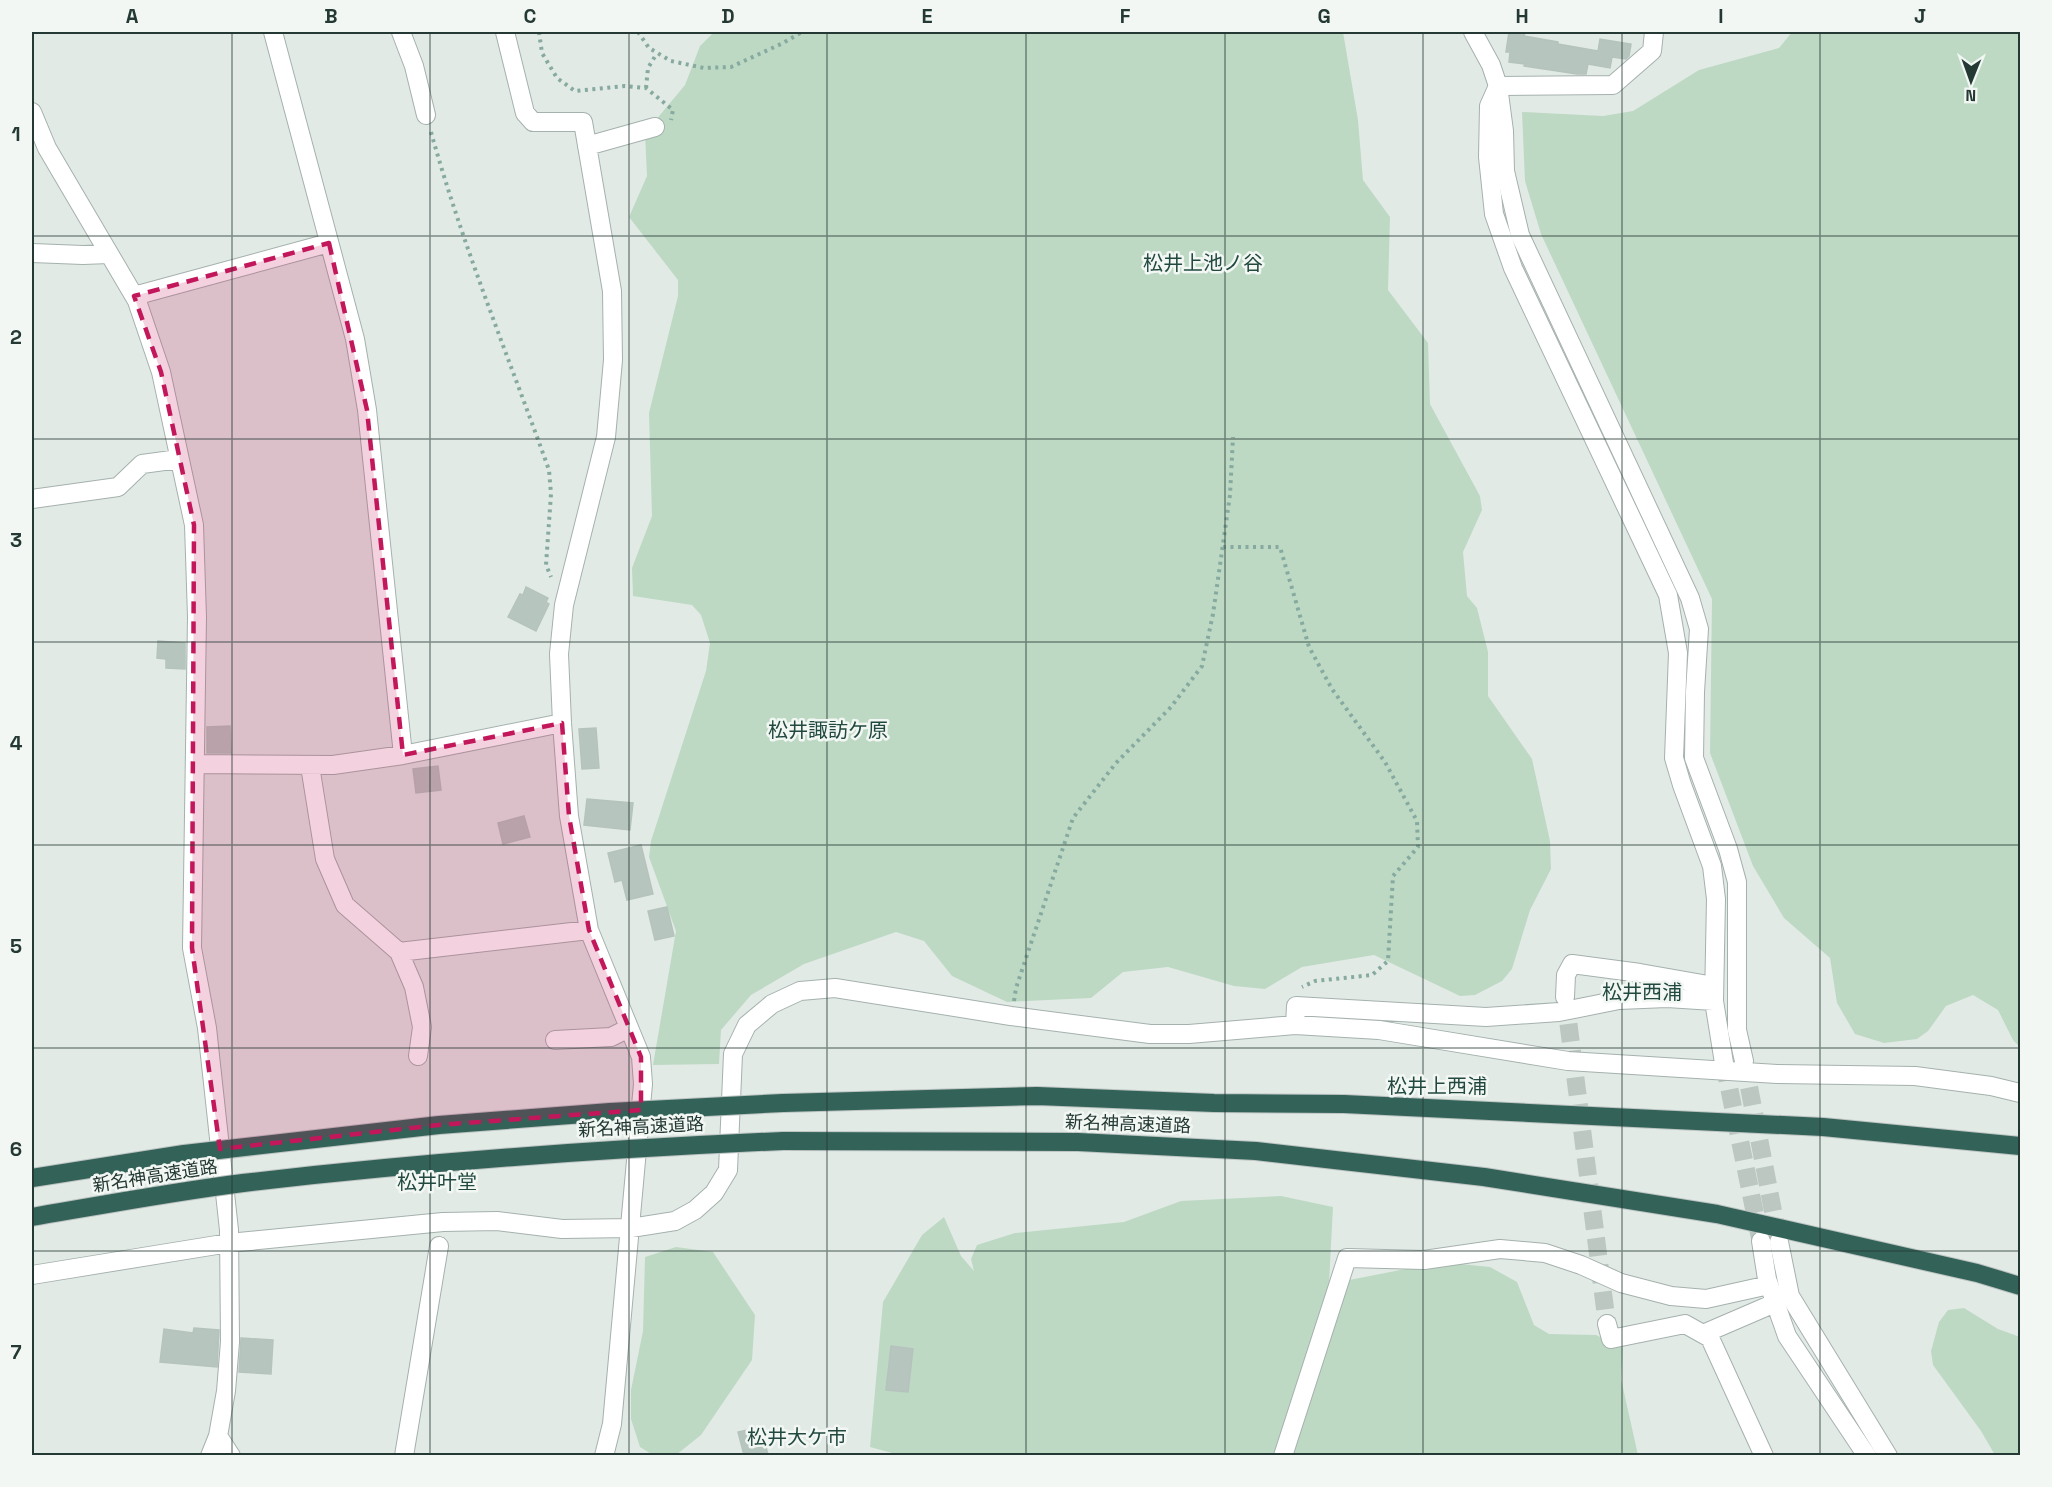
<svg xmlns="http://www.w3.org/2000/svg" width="2052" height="1487" font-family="'Space Grotesk','Noto Sans JP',sans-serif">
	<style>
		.green { fill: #bdd9c4 }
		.building { fill: #b7c5bf; stroke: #b5c3bd; stroke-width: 1.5 }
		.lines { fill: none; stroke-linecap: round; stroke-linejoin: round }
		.minor-tunnel { stroke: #bcc7c2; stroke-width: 18; stroke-dasharray: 18 9; stroke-linecap: butt }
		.tertiary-tunnel { stroke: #bcc7c2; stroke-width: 18; stroke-dasharray: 18 9; stroke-linecap: butt }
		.minor-casing { stroke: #a5b1ad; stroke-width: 20 }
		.tertiary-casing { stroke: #a5b1ad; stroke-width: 20 }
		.motorway-casing { stroke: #bdc4c2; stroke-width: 20 }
		.path { stroke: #86aa9f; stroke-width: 4; stroke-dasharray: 3 4.5; stroke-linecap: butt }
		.minor { stroke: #fff; stroke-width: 18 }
		.tertiary { stroke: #fff; stroke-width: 18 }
		.motorway { stroke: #336258; stroke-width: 18 }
		.motorway-bridge-casing { stroke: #bdc4c2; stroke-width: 20; stroke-linecap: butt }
		.motorway-bridge { stroke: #336258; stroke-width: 18 }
		.marked { fill: #c2185b; fill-opacity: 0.2; stroke: #c2185b; stroke-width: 4.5; stroke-dasharray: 12 8; stroke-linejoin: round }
		.grid { fill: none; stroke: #243933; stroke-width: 1.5; stroke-opacity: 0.55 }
		.labels { text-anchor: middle; stroke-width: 5; stroke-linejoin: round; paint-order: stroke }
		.street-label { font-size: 18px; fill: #243933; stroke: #f2f7f4 }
		.neighbourhood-label { font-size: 20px; fill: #22493f; stroke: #f2f7f4 }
		.neatline { fill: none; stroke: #243933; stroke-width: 2 }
		.grid-label { font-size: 20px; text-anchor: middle; font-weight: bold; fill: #243933 }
	</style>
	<rect width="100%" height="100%" fill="#e2eae6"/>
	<path class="green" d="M 714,32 L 1343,32 L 1358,120 L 1363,180 L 1390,217 L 1388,290 L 1428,343 L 1430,404 L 1480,496 L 1482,510 L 1463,552 L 1467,596 L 1477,608 L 1488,652 L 1488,696 L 1532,759 L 1550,841 L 1551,869 L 1530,910 L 1512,969 L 1502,981 L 1475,995 L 1460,996 L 1374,955 L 1302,967 L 1265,989 L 1234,986 L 1168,967 L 1123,972 L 1091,998 L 1007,1002 L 952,976 L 924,941 L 896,932 L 804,964 L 751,995 L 721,1030 L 719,1064 L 653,1065 L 676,931 L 649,857 L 651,841 L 706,671 L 710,643 L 701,615 L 692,605 L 633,596 L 632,568 L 652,516 L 649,413 L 678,296 L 678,280 L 629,217 L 647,176 L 645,133 L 685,85 L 700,46 Z
		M 1792,32 L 2020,32 L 2020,1047 L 2013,1040 L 1998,1010 L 1973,995 L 1946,1006 L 1928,1031 L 1917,1039 L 1884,1043 L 1855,1034 L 1837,1003 L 1830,958 L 1784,918 L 1753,866 L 1710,753 L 1712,599 L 1541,234 L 1525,181 L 1522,112 L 1603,116 L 1633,111 L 1699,70 L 1779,48 Z
		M 1281,1196 L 1333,1207 L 1329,1284 L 1441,1262 L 1490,1267 L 1517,1282 L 1534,1325 L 1549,1334 L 1596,1335 L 1623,1348 L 1621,1379 L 1638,1455 L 903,1456 L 870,1447 L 883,1302 L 922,1235 L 944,1217 L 961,1256 L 974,1271 L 971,1259 L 977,1245 L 1015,1233 L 1124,1222 L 1181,1201 Z
		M 676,1247 L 713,1252 L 755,1315 L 752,1360 L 701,1435 L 676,1455 L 653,1455 L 640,1447 L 631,1419 L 631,1390 L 643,1331 L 645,1257 Z
		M 1964,1308 L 1998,1329 L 2020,1337 L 2020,1455 L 1995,1455 L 1981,1431 L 1933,1365 L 1931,1351 L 1939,1322 L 1948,1310 Z"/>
	<path class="building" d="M 1509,32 L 1525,32 L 1524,36 L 1558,42 L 1558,44 L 1598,51 L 1600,39 L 1631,44 L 1629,56 L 1626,59 L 1612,57 L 1610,68 L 1588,64 L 1586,74 L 1577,74 L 1524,66 L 1525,64 L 1509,62 L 1510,52 L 1506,52 Z
		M 526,587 L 548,598 L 546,602 L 549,604 L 536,631 L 508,617 L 520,594 L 523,595 Z
		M 158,641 L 185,643 L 185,669 L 166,668 L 166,659 L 157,658 Z
		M 230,726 L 231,753 L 207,753 L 207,727 Z
		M 596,728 L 599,768 L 582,769 L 579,729 Z
		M 438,766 L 441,790 L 416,793 L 413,769 Z
		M 587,799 L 633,803 L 630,830 L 584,825 Z
		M 524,816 L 530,837 L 503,844 L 498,823 Z
		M 641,845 L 653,894 L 627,900 L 622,880 L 615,882 L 608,853 Z
		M 667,907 L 674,936 L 655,940 L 648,911 Z
		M 194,1328 L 219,1330 L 217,1367 L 160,1362 L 164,1329 L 193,1333 Z
		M 241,1338 L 273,1340 L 271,1374 L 239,1372 Z
		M 891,1346 L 913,1349 L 908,1392 L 886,1390 Z
		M 761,1427 L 768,1455 L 744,1455 L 738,1432 Z"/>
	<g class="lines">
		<path class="minor-tunnel" d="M 1565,997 L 1607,1324
			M 1724,1063 L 1760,1238"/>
		<path class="tertiary-tunnel" d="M 1744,1061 L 1779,1242"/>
		<defs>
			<path id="minor" d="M 273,32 L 355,339 L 367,410 L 403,755
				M 401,32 L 414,66 L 426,115
				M 505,32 L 525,113 L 533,122 L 583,122 L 612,291 L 613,360 L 606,437 L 564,605 L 559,654 L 562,723 L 569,816 L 589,930 L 641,1057 L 643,1084 L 612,1424 L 604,1456
				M 1654,32 L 1652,51 L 1613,85 L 1498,86 L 1489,106 L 1488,157 L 1494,214 L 1513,268 L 1668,595 L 1678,653 L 1674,758 L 1682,785 L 1712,866 L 1716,899 L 1714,1001 L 1724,1063
				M 32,112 L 47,148 L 137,301 L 161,372 L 194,525 L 197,617 L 192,948 L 207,1028 L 229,1230 L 230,1342 L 226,1391 L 218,1436 L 210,1456
				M 587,146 L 655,127
				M 32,253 L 83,255 L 109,254
				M 134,296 L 329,243
				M 32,499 L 118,487 L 142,464 L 179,459
				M 196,764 L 333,765 L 403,755 L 562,723
				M 310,766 L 325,859 L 345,905 L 399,952 L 414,987 L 422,1027 L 418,1056
				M 399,952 L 589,930
				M 1565,997 L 1566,975 L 1572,964 L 1640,973 L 1714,986
				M 1295,1025 L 1296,1006 L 1486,1017 L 1559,1012 L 1619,1000 L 1667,998 L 1714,1001
				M 555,1040 L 611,1037 L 629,1028
				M 1761,1241 L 1767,1279 L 1787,1336 L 1867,1456
				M 32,1275 L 229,1243 L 443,1222 L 497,1221 L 562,1229 L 631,1228 L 675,1221 L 695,1210 L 714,1193 L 728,1170 L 733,1054 L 747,1025 L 772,1004 L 800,991 L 835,988 L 1011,1016 L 1150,1034 L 1189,1034 L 1295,1025 L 1379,1030 L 1568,1061 L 1777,1074 L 1915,1076 L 1991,1086 L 2020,1093
				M 1607,1324 L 1611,1339 L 1685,1324 L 1710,1338 L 1764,1456
				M 1703,1334 L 1775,1303
				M 218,1436 L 231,1456
				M 404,1456 L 439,1246
				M 1283,1456 L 1347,1258 L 1424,1260 L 1500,1249 L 1545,1253 L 1581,1265 L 1621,1283 L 1671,1296 L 1706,1299 L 1769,1285"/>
			<path id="tertiary" d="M 1473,32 L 1491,65 L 1498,86 L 1504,131 L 1505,171 L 1520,235 L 1690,598 L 1699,629 L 1695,692 L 1694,758 L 1728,849 L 1737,882 L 1737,1030 L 1744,1061
				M 1779,1242 L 1790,1296 L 1888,1456"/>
			<path id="motorway" d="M 783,1103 L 1037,1096 L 1214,1103 L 1344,1104 L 1823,1127 L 2020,1146
				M 783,1141 L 1078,1142 L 1256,1151 L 1484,1177 L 1717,1214 L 1977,1273 L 2020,1286"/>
		</defs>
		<use href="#minor" class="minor-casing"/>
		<use href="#tertiary" class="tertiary-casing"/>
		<use href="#motorway" class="motorway-casing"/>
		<path class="path" d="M 539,32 L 542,53 L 557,78 L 575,91 L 625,86 L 646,88 L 673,110 L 671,120
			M 638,32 L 649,48 L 671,61 L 704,68 L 731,67 L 781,44 L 802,32
			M 646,88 L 648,68 L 657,53
			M 431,132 C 463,247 509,358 549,470 L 551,494 L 546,565 L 551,577
			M 1223,547 L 1280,547 L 1309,647 L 1332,689 L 1385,762 L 1417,821 L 1418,847 L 1393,876 L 1388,961 L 1372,975 L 1315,981 L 1302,987
			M 1014,1001 L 1016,988 L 1073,818 L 1116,763 L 1171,707 L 1202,666 L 1213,614 L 1230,495 L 1233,437"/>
		<use href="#minor" class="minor"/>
		<use href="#tertiary" class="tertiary"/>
		<use href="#motorway" class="motorway"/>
		<defs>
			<path id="motorway-bridge" d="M 32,1178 L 184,1154 L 439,1125 L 610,1112 L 783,1103
				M 32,1217 C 102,1205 172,1192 243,1183 C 422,1162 602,1149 783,1141"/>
		</defs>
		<use href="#motorway-bridge" class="motorway-bridge-casing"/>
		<use href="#motorway-bridge" class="motorway-bridge"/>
	</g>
	<path class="marked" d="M 329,243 L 367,410 L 403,755 L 562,723 L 569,816 L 589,930 L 641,1057 L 641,1110 L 439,1125 L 220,1149 L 192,948 L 194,525 L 161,372 L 134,296 Z"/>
	<path class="grid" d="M 232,32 L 232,1456M 430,32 L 430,1456M 629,32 L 629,1456M 827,32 L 827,1456M 1026,32 L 1026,1456M 1225,32 L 1225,1456M 1423,32 L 1423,1456M 1622,32 L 1622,1456M 1820,32 L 1820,1456M 32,236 L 2020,236M 32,439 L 2020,439M 32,642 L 2020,642M 32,845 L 2020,845M 32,1048 L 2020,1048M 32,1251 L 2020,1251"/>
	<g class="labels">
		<g class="street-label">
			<text transform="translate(1128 1124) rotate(2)" y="6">新名神高速道路</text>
			<text transform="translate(641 1127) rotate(-3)" y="6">新名神高速道路</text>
			<text transform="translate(155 1176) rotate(-9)" y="6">新名神高速道路</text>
		</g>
		<g class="neighbourhood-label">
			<text x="1203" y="270">松井上池ノ谷</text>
			<text x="828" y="737">松井諏訪ケ原</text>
			<text x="1642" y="999">松井西浦</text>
			<text x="1437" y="1093">松井上西浦</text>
			<text x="437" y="1189">松井叶堂</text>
			<text x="797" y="1444">松井大ケ市</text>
		</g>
	</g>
	<rect width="2052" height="1487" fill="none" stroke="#f2f7f4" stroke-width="66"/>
	<g transform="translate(1971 81) rotate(181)" stroke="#f2f7f4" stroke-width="4.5" paint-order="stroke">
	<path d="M0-4.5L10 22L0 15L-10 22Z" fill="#243933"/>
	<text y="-9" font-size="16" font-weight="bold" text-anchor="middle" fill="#243933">N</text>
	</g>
	<rect x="33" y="33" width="1986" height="1421" class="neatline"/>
	<g class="grid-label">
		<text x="132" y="23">A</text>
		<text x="331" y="23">B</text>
		<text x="530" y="23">C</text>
		<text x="728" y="23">D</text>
		<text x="927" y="23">E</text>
		<text x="1125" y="23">F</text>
		<text x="1324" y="23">G</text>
		<text x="1522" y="23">H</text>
		<text x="1721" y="23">I</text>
		<text x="1920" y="23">J</text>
		<text x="16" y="141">1</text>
		<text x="16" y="344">2</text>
		<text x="16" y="547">3</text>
		<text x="16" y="750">4</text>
		<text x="16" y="953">5</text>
		<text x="16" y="1156">6</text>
		<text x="16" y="1359">7</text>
	</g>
</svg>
